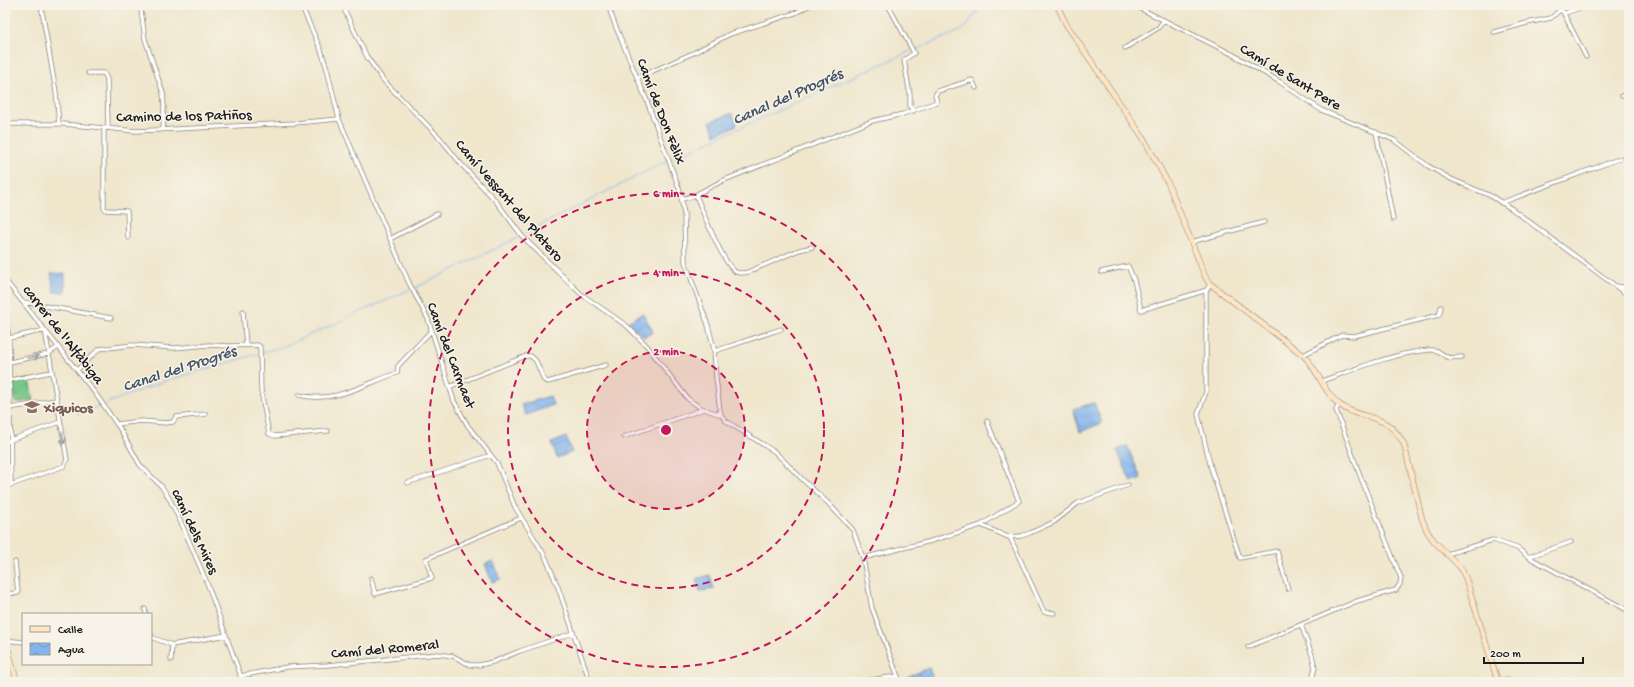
<svg xmlns="http://www.w3.org/2000/svg" width="1634" height="687" font-family="'Gochi Hand',sans-serif">
	<style>
		.grass { fill: url(#grass-tufts); stroke: #4a7252 }
		.water { fill: url(#water-waves); stroke: #4f6885 }
		.lines { fill: none; stroke-linecap: round; stroke-linejoin: round }
		.stream { stroke: #82b4ee; stroke-width: 1 }
		.street-casing { stroke: #868174; stroke-width: 5 }
		.secondary-casing { stroke: #868174; stroke-width: 6 }
		.street { stroke: #fff; stroke-width: 3.5 }
		.secondary { stroke: #fde5c5; stroke-width: 5 }
		.oneway { stroke: #999 }
		.ring { fill: none; stroke: #c2185b; stroke-width: 2; stroke-dasharray: 7 5 }
		.labels { text-anchor: middle; stroke-width: 3; stroke-linejoin: round; paint-order: stroke }
		.street-label { font-size: 15px; fill: #1c1c1c; stroke: #f7f3e8 }
		.education-label { font-size: 15px; font-weight: bold; fill: #785e54; stroke: #f7f3e8; text-anchor: start }
		.water-label { font-size: 16px; font-style: italic; fill: #405166; stroke: #f7f3e8 }
		.centre { fill: #c2185b; stroke: #f7f3e8; stroke-width: 2 }
		.ring-label { font-size: 12px; text-anchor: middle; font-weight: bold; fill: #c2185b; stroke: #f7f3e8; stroke-width: 3; stroke-linejoin: round; paint-order: stroke }
	</style>
	<defs>
		<pattern id="grass-tufts" width="24" height="20" patternUnits="userSpaceOnUse"><rect width="24" height="20" fill="#79c888"/><path d="M3 7l-1-3M5 7V3M7 7l1-3M15 17l-1-3M17 17v-4M19 17l1-3" fill="none" stroke="#68ab75"/></pattern>
		<pattern id="water-waves" width="16" height="10" patternUnits="userSpaceOnUse"><rect width="16" height="10" fill="#82b4ee"/><path d="M0 5q4-4 8 0t8 0" fill="none" stroke="#709acc"/></pattern>
	</defs>
	<rect width="100%" height="100%" fill="#f7f3e8"/>
	<filter id="ink" filterUnits="userSpaceOnUse"><feTurbulence type="fractalNoise" baseFrequency=".025" numOctaves="2"/><feDisplacementMap in="SourceGraphic" scale="8" xChannelSelector="R" yChannelSelector="G"/><feConvolveMatrix kernelMatrix="1 2 1 2 8 2 1 2 1" color-interpolation-filters="sRGB"/></filter>
	<filter id="wash" filterUnits="userSpaceOnUse"><feTurbulence type="fractalNoise" baseFrequency=".012" numOctaves="4" result="noise"/><feDisplacementMap in="SourceGraphic" scale="16" xChannelSelector="R" yChannelSelector="G"/><feGaussianBlur stdDeviation="0.9" result="paint"/><feColorMatrix in="noise" values="0 0 0 0 0 0 0 0 0 0 0 0 0 0 0 0 0 1.4 0 .05"/><feComposite in="paint" operator="in"/></filter>
	<g filter="url(#wash)">
		<rect width="100%" height="100%" fill="#efe6cc"/>
		<path class="grass" d="M 29,379 L 33,400 L 15,403 L 14,382 Z"/>
		<path class="water" d="M 732,113 L 737,125 L 715,135 L 710,122 Z
			M 51,273 L 65,274 L 65,292 L 54,292 Z
			M 643,313 L 653,332 L 644,337 L 628,322 Z
			M 550,396 L 553,405 L 526,415 L 521,405 Z
			M 1094,403 L 1102,423 L 1080,432 L 1073,409 Z
			M 566,437 L 572,452 L 557,458 L 552,443 Z
			M 1127,446 L 1141,478 L 1131,482 L 1117,450 Z
			M 493,561 L 501,579 L 492,582 L 485,564 Z
			M 710,575 L 714,589 L 700,591 L 696,579 Z
			M 929,668 L 934,682 L 909,682 L 907,677 Z"/>
		<g class="lines">
			<path class="stream" d="M 915,50 L 960,31 L 965,28 L 982,5
				M 673,158 L 911,51
				M 523,234 L 667,161
				M 415,288 L 519,237
				M 263,352 L 283,347 L 409,290
				M 107,403 L 165,381 L 258,354
				M 78,414 L 102,405"/>
		</g>
	</g>
	<g filter="url(#ink)">
		<g class="lines">
			<defs>
				<path id="street" d="M 41,5 L 56,92 L 59,124
					M 139,5 L 141,10 L 145,39 L 163,93 L 164,106 L 163,130
					M 301,5 L 321,50 L 327,69 L 339,119 L 409,283 L 428,319 L 454,401 L 468,426 L 497,463 L 515,507 L 545,556 L 558,587 L 590,682
					M 342,5 L 367,57 L 384,81 L 440,138 L 461,164 L 495,200 L 522,236 L 581,294 L 627,326 L 647,346 L 688,399 L 701,408 L 721,415
					M 608,5 L 615,25 L 647,101 L 680,191 L 684,214 L 685,262 L 708,325 L 714,349 L 716,378 L 720,411 L 721,415 L 726,421 L 775,452 L 803,480 L 829,504 L 853,530 L 863,558 L 872,608 L 900,682
					M 888,5 L 914,53 L 904,60 L 910,95 L 910,106 L 913,111
					M 1133,5 L 1232,54 L 1280,82 L 1321,110 L 1394,140 L 1428,166 L 1451,179 L 1491,196 L 1512,209 L 1629,296
					M 1557,5 L 1560,10 L 1565,13 L 1589,5
					M 1563,12 L 1586,57
					M 1494,32 L 1527,23 L 1551,18 L 1560,10
					M 1125,48 L 1158,28 L 1164,20
					M 88,73 L 104,73 L 107,79 L 108,128
					M 637,78 L 693,53 L 730,34 L 795,13 L 810,5
					M 1622,96 L 1629,92
					M 5,124 L 63,124 L 136,131 L 295,123 L 339,119
					M 104,128 L 104,208 L 106,210 L 127,211 L 128,238
					M 1376,132 L 1393,219
					M 696,195 C 702,210 723,265 736,272 C 740,274 744,273 748,272 L 799,250 L 812,247
					M 682,199 L 693,196 L 722,181 L 872,121 L 903,114 L 937,102 L 935,95 L 938,91 L 972,80 L 976,88
					M 1501,203 L 1621,158
					M 390,239 L 437,214
					M 1191,242 L 1264,222
					M 1101,272 L 1128,266 L 1134,280 L 1141,310 L 1207,290
					M 5,280 L 95,393 L 120,429 L 140,465 L 162,487 L 170,500 L 183,527 L 207,583 L 243,682
					M 1210,284 L 1206,292 L 1206,392 L 1198,414 L 1211,468 L 1240,558 L 1277,551 L 1288,589
					M 1616,286 L 1629,288
					M 24,302 L 111,318
					M 243,311 L 246,345
					M 5,315 L 9,338 L 11,484
					M 5,339 L 45,330 L 67,460 L 64,466 L 5,487
					M 715,351 L 781,329
					M 1303,355 L 1342,335 L 1354,336 L 1439,315 L 1441,307
					M 5,363 L 48,354 L 58,347
					M 77,370 L 99,349 L 132,345 L 174,348 L 209,345 L 229,346 L 258,345 L 260,347 L 261,391 L 269,434 L 275,436 L 328,431
					M 5,381 L 51,372
					M 1322,381 C 1356,369 1391,354 1428,350 C 1442,349 1439,355 1450,358 C 1453,358 1458,357 1462,357
					M 449,387 L 526,356 L 531,356 L 536,361 L 544,380 L 548,382 L 606,365
					M 299,395 C 335,404 364,384 397,373 L 398,366 L 432,330
					M 10,408 L 56,400
					M 117,424 L 141,421 L 166,423 L 173,422 L 176,417 L 206,414
					M 623,437 L 704,409
					M 5,442 L 60,422
					M 407,483 L 491,455
					M 981,525 L 1019,501 L 987,421
					M 1010,537 L 1044,612 L 1054,613
					M 1447,554 L 1493,540 L 1517,548 L 1530,558 L 1629,611
					M 1528,557 L 1571,542
					M 863,558 L 931,541 L 981,525 L 1008,537 L 1021,536 L 1030,533 L 1054,522 L 1078,503 L 1128,485
					M 371,578 L 375,594 L 432,578 L 426,559 L 521,518
					M 5,594 L 18,593 L 15,562
					M 145,609 L 146,614
					M 1301,625 L 1312,655 L 1315,668 L 1311,682
					M 151,635 L 151,637 L 172,645 L 226,635
					M 5,640 L 23,642
					M 1248,647 L 1357,601 L 1396,590 L 1400,584 L 1401,578 L 1361,478 L 1336,410 L 1339,404
					M 171,660 L 172,645
					M 240,676 L 287,667 L 328,665 L 438,654 L 453,656 L 470,665 L 479,665 L 493,662 L 520,651 L 573,633
					M 1498,680 L 1537,681 L 1541,682
					M 855,682 L 898,676"/>
				<path id="secondary" d="M 1057,5 L 1066,24 L 1144,139 L 1168,183 L 1205,276 L 1209,283 L 1303,355 C 1318,369 1323,392 1340,405 C 1364,423 1384,409 1404,444 L 1422,519 L 1427,531 L 1434,541 L 1461,568 L 1466,579 L 1498,682
					M 5,638 L 17,682"/>
			</defs>
			<use href="#street" class="street-casing"/>
			<use href="#secondary" class="secondary-casing"/>
			<use href="#street" class="street"/>
			<use href="#secondary" class="secondary"/>
		</g>
		<defs><path id="oneway-shaft" d="M-6 0H5M1.5-3L5.5 0L1.5 3" fill="none" stroke-width="1.6" stroke-linecap="round" stroke-linejoin="round"/></defs>
		<g class="oneway">
			<use href="#oneway-shaft" transform="translate(33 357) rotate(-12)"/>
			<use href="#oneway-shaft" transform="translate(63 438) rotate(80)"/>
		</g>
	</g>
	<circle cx="666" cy="430" r="79" fill="#c2185b" fill-opacity=".12"/>
	<g class="ring">
		<circle cx="666" cy="430" r="79"/>
		<circle cx="666" cy="430" r="158"/>
		<circle cx="666" cy="430" r="237"/>
	</g>
	<defs>
		<symbol id="school-bare" viewBox="-9 -9 18 18"><path d="M0-5L7-2L0 1L-7-2ZM-4 1L0 2.5L4 1V4Q0 6-4 4Z" fill="#8d6e63" stroke="#f7f3e8" stroke-width="2.5" paint-order="stroke"/></symbol>
	</defs>
	<g fill-rule="evenodd">
		<use href="#school-bare" x="21" y="396" width="22" height="22"/>
	</g>
	<g class="labels">
		<g class="street-label">
			<text transform="translate(1291 76) rotate(31)" y="5">Camí de Sant Pere</text>
			<text transform="translate(662 111) rotate(69)" y="5">Camí de Don Fèlix</text>
			<text transform="translate(184 115) rotate(-1)" y="5">Camino de los Patiños</text>
			<text transform="translate(510 200) rotate(49)" y="5">Camí Vessant del Platero</text>
			<text transform="translate(64 334) rotate(52)" y="5">carrer de l'Alfàbiga</text>
			<text transform="translate(452 355) rotate(69)" y="5">Camí del Carmaet</text>
			<text transform="translate(196 531) rotate(65)" y="5">camí dels Mires</text>
			<text transform="translate(385 648) rotate(-5)" y="5">Camí del Romeral</text>
		</g>
		<g class="education-label">
			<text x="44" y="412">Xiquicos</text>
		</g>
		<g class="water-label">
			<text transform="translate(787 95) rotate(-24)" y="6">Canal del Progrés</text>
			<text transform="translate(179 367) rotate(-18)" y="6">Canal del Progrés</text>
		</g>
	</g>
	<circle cx="666" cy="430" r="6" class="centre"/>
	<g class="ring-label">
		<text x="666" y="197">6 min</text>
		<text x="666" y="276">4 min</text>
		<text x="666" y="355">2 min</text>
	</g>
	<rect width="1634" height="687" fill="none" stroke="#f7f3e8" stroke-width="20"/>
	<rect x="22" y="613" width="130" height="52" fill="#f7f3e8" stroke="#9f9d96"/>
	<rect x="30" y="626" width="20" height="6" fill="#fde5c5" stroke="#9f9d96"/>
	<text x="58" y="633" font-size="12" fill="#1c1c1c">Calle</text>
	<rect x="30" y="643" width="20" height="12" fill="url(#water-waves)" stroke="#9f9d96"/>
	<text x="58" y="653" font-size="12" fill="#1c1c1c">Agua</text>
	<path d="M1484 657v6h99v-6" fill="none" stroke="#1c1c1c" stroke-width="2"/>
	<text x="1490" y="657" font-size="12" fill="#1c1c1c" stroke="#f7f3e8" stroke-width="3" paint-order="stroke">200 m</text>
</svg>
